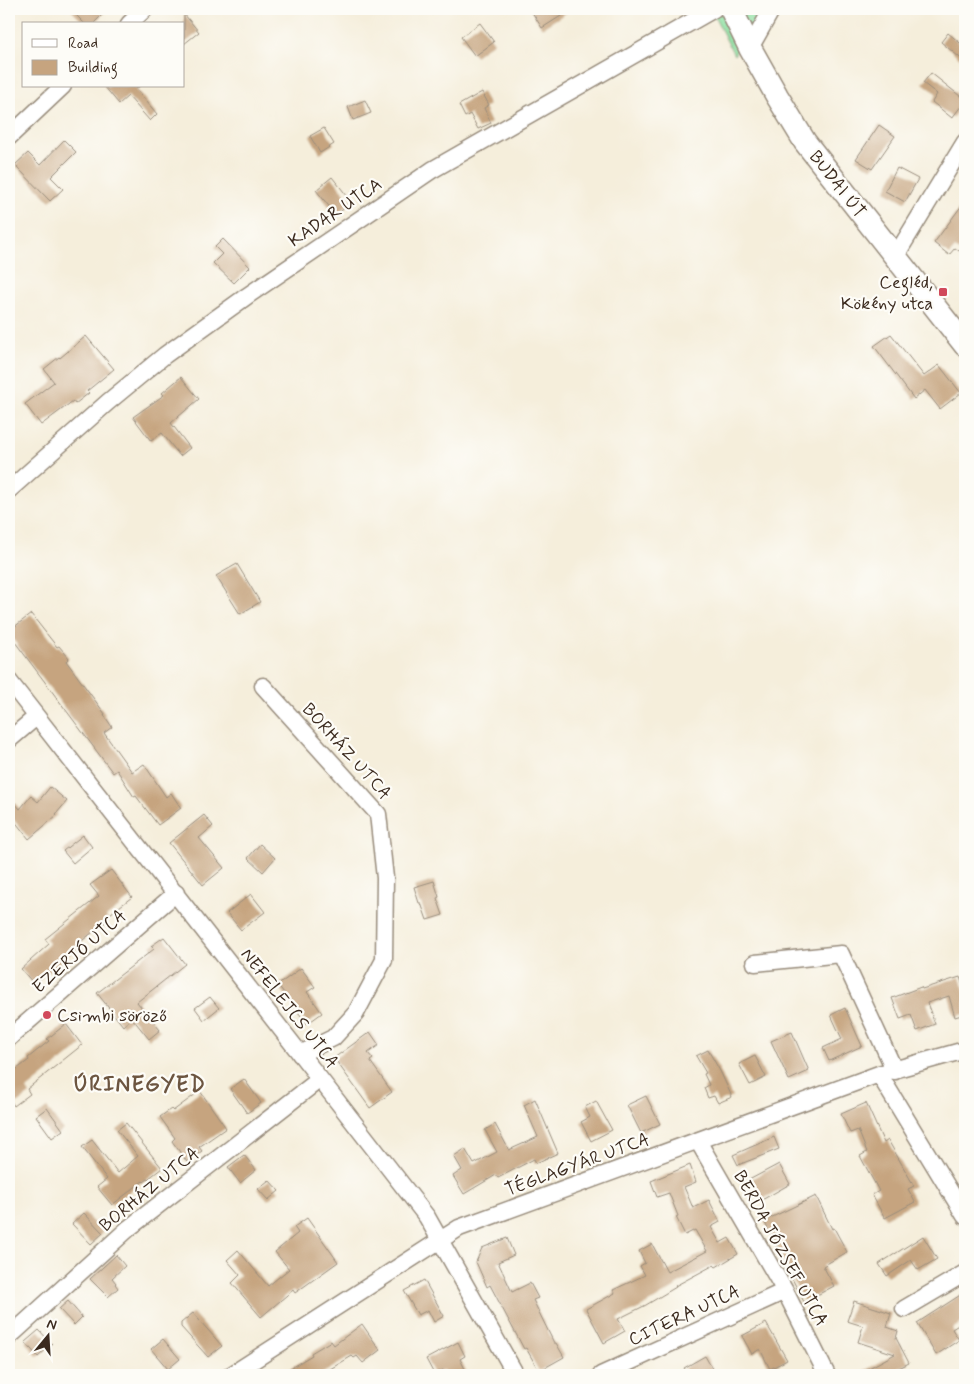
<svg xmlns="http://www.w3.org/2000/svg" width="974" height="1384" font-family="Mynerve,sans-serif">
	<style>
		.green { fill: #8de0a1; stroke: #648560 }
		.building { fill: #c6a47f }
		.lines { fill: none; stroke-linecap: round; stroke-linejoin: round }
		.street-casing { stroke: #988c7c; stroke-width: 19 }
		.secondary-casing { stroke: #988c7c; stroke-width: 25 }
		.street { stroke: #fff; stroke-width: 16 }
		.secondary { stroke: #fff; stroke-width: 22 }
		.poi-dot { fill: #d1495b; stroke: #fdfcf7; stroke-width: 2 }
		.labels { text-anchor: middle; stroke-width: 4.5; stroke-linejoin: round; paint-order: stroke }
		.street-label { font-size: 18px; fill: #3b2a1e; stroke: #fdfcf7 }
		.poi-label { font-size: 18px; fill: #3b2a1e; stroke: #fdfcf7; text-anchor: end }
		.district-label { font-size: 22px; font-weight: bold; letter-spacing: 1px; fill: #6c5540; stroke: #fdfcf7 }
	</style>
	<rect width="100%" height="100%" fill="#fdfcf7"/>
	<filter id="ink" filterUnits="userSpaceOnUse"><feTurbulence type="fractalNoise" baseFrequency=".02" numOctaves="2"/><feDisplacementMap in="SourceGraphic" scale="10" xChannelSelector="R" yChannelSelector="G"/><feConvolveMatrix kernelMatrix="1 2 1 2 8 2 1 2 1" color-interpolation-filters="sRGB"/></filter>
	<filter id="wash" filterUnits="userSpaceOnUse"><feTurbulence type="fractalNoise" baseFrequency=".0096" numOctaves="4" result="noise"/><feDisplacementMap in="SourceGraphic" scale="20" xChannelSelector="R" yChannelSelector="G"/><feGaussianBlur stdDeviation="1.12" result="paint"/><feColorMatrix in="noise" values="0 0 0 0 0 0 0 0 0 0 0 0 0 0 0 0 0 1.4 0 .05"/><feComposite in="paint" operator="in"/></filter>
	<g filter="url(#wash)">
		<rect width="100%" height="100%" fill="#f5eedb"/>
		<path class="green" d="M 711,9 L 762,9 L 734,55 Z"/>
		<g id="blocks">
			<path class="building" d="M 70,9 L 108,9 L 93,24 L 85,24 Z
				M 530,9 L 572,9 L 542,28 Z
				M 184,14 L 199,32 L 184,44 Z
				M 480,23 L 494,42 L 475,56 L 461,37 Z
				M 948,33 L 965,47 L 965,62 L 941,42 Z
				M 931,73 L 965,100 L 965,101 L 952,118 L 932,102 L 937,94 L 923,83 Z
				M 104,86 L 140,86 L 136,89 L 157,114 L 150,121 L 128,96 L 119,104 Z
				M 482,92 L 489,105 L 484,108 L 491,123 L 478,129 L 470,114 L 465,117 L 459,105 Z
				M 365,100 L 371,113 L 353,120 L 348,107 Z
				M 879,125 L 895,136 L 872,169 L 856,159 Z
				M 324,128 L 334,144 L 320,153 L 310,136 Z
				M 64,140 L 76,152 L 51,177 L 63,189 L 50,201 L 15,165 L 28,153 L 40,165 Z
				M 897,168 L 918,179 L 905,202 L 885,191 Z
				M 332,177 L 352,202 L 336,215 L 316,190 Z
				M 965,201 L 965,255 L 955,248 L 949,255 L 934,243 Z
				M 223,239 L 250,267 L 234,283 L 213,263 L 222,254 L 215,247 Z
				M 891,334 L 924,376 L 939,365 L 961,393 L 940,409 L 925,390 L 914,399 L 874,346 Z
				M 86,336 L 114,369 L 87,391 L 89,393 L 75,404 L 73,401 L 41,425 L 25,404 L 54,382 L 44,369 L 59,357 L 60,358 Z
				M 181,377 L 199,399 L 171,423 L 190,448 L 180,456 L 162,433 L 151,441 L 133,417 L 164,395 L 162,393 Z
				M 237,564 L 260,602 L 240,614 L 216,576 Z
				M 31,614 L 57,647 L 59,646 L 69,658 L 66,661 L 105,714 L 104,715 L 112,727 L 104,733 L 132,772 L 144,764 L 166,797 L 171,793 L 181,808 L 158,825 L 136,796 L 134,797 L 117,770 L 113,773 L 9,634 L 9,631 Z
				M 50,787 L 67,801 L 56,814 L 57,815 L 29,839 L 9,814 L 9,796 L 20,809 L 31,796 L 38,802 Z
				M 204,815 L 213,826 L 199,838 L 224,868 L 203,885 L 169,843 Z
				M 83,835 L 92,847 L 73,863 L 63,851 Z
				M 260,844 L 275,858 L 263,872 L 248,858 Z
				M 111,870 L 132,897 L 106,917 L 108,920 L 78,944 L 79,946 L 34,984 L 21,969 L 49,944 L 45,939 L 99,896 L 90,885 Z
				M 434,881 L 439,897 L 437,898 L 443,915 L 427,920 L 421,903 L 419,903 L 414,887 Z
				M 251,894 L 265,912 L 241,930 L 227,913 Z
				M 164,937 L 185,964 L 137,1002 L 160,1030 L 149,1039 L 132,1018 L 123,1026 L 97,993 L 154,949 L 151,946 Z
				M 301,968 L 315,987 L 307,992 L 322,1013 L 307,1024 L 278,985 Z
				M 960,977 L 965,992 L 965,1014 L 955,1017 L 949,996 L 927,1003 L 935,1024 L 917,1031 L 911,1015 L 900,1019 L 892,998 L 921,987 L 922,989 Z
				M 210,997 L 219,1008 L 204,1020 L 195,1008 Z
				M 845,1008 L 862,1046 L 829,1061 L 823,1048 L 842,1039 L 831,1015 Z
				M 66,1024 L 82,1045 L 27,1089 L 30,1094 L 14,1106 L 9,1098 L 9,1075 L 29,1060 L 28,1058 L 49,1041 L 47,1039 Z
				M 370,1032 L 379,1045 L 368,1053 L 373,1059 L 370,1061 L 392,1092 L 370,1108 L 334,1058 Z
				M 792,1032 L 809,1071 L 789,1080 L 771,1041 Z
				M 708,1050 L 720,1071 L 732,1097 L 718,1103 L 714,1096 L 708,1098 L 704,1088 L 709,1085 L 704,1074 L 706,1073 L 696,1056 Z
				M 755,1056 L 766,1077 L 750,1085 L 739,1064 Z
				M 244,1079 L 261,1103 L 247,1113 L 230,1089 Z
				M 200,1091 L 226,1128 L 199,1147 L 202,1151 L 187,1162 L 172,1141 L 175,1138 L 160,1117 L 171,1109 L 173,1111 Z
				M 646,1096 L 660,1124 L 641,1133 L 627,1105 Z
				M 535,1099 L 558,1153 L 536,1163 L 534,1159 L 498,1178 L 496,1175 L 464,1194 L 453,1176 L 462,1170 L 454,1156 L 465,1149 L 474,1164 L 497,1152 L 485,1130 L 495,1124 L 509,1150 L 538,1137 L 524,1105 Z
				M 596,1101 L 612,1130 L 591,1141 L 581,1122 L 590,1117 L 585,1107 Z
				M 866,1103 L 884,1143 L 888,1140 L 914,1186 L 908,1189 L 915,1202 L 885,1218 L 872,1195 L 879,1191 L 860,1156 L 867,1152 L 858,1130 L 850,1133 L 841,1114 Z
				M 47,1108 L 63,1130 L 52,1138 L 36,1116 Z
				M 126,1123 L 162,1168 L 144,1182 L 143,1181 L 112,1205 L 97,1187 L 107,1179 L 82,1147 L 92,1140 L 118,1173 L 138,1156 L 117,1130 Z
				M 774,1137 L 779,1149 L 738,1165 L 733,1155 Z
				M 244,1155 L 256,1170 L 240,1183 L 228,1167 Z
				M 779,1164 L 790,1184 L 760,1201 L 749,1180 Z
				M 690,1165 L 696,1182 L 684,1187 L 693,1208 L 709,1200 L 720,1222 L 711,1227 L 720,1243 L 729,1238 L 738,1254 L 716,1267 L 714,1265 L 675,1286 L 676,1287 L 646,1305 L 618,1319 L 625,1331 L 604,1343 L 586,1309 L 615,1293 L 613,1290 L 645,1275 L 640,1266 L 645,1263 L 639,1251 L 652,1244 L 667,1272 L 707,1251 L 695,1230 L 685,1235 L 676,1217 L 678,1216 L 669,1193 L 657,1197 L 651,1181 Z
				M 269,1180 L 279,1191 L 268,1200 L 258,1189 Z
				M 816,1196 L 832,1229 L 834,1228 L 847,1252 L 823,1266 L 834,1286 L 804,1302 L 781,1257 L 782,1257 L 764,1221 Z
				M 84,1213 L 103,1233 L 91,1244 L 72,1224 Z
				M 307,1218 L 338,1262 L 295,1293 L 293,1290 L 261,1317 L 232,1283 L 240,1275 L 227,1260 L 238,1250 L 268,1286 L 289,1269 L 275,1252 L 298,1233 L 294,1227 Z
				M 923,1236 L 937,1259 L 918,1270 L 911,1260 L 887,1276 L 879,1264 Z
				M 507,1238 L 514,1255 L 498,1262 L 512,1292 L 530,1283 L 538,1298 L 533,1300 L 554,1343 L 556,1343 L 564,1357 L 539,1371 L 526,1348 L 524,1349 L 490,1285 L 487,1287 L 476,1262 L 482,1248 Z
				M 116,1255 L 125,1266 L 112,1278 L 116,1283 L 115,1284 L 118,1288 L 108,1297 L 90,1279 Z
				M 424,1280 L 444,1316 L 434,1322 L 428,1310 L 418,1315 L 404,1291 Z
				M 965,1292 L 965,1321 L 952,1329 L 959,1340 L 936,1355 L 917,1323 Z
				M 68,1301 L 82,1317 L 74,1325 L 59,1309 Z
				M 854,1301 L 891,1313 L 887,1327 L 898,1331 L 896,1338 L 909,1363 L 885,1375 L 856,1375 L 895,1354 L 858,1342 L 863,1326 L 847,1321 Z
				M 193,1313 L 222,1346 L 208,1357 L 181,1327 L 181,1323 Z
				M 766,1323 L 787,1360 L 770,1369 L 760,1349 L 752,1354 L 742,1336 Z
				M 362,1324 L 380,1350 L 363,1363 L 357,1356 L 354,1358 L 352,1356 L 320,1375 L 279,1375 L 312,1355 L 311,1353 L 331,1341 L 334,1345 Z
				M 39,1330 L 52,1344 L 38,1357 L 25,1342 Z
				M 163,1339 L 180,1359 L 168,1369 L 151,1349 Z
				M 458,1342 L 465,1356 L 460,1359 L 468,1375 L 446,1375 L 443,1370 L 434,1374 L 426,1359 Z
				M 705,1356 L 716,1375 L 689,1375 L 684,1368 Z"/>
		</g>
	</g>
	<g filter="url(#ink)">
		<use href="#blocks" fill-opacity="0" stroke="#988c7c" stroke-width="1"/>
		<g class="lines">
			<defs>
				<path id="street" d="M 129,24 L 145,9
					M 750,48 L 772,9
					M 9,137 L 63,86
					M 895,257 L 965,142
					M 9,490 L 108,402 L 165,355 L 247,296 L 432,170 L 714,9
					M 9,681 L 320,1079 L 427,1217 L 516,1375
					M 263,686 L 378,814 L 385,878 L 384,960 L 356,1013 L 333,1038 L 300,1054
					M 9,740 L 36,717
					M 755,963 L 841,954 L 895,1071
					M 9,1038 L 176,893
					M 879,1074 L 965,1216
					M 698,1141 L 785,1291 L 827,1375
					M 904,1309 L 965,1273
					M 9,1337 L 129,1228 L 320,1079
					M 231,1375 L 459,1228 L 879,1074 L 965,1050
					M 601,1375 L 785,1291"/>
				<path id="secondary" d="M 731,9 L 750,48 L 777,96 L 805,142 L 965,345"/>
			</defs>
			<use href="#street" class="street-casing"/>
			<use href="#secondary" class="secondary-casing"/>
			<use href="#street" class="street"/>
			<use href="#secondary" class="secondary"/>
		</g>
	</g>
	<g class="poi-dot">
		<rect x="938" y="287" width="10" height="10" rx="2.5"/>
		<circle cx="47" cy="1015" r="5"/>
	</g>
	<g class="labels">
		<g class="street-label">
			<text transform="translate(838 184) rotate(52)" y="6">BUDAI ÚT</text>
			<text transform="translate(335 212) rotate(-34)" y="6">KADAR UTCA</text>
			<text transform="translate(347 751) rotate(48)" y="6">BORHÁZ UTCA</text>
			<text transform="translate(79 951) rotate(-41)" y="6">EZERJÓ UTCA</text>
			<text transform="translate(290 1008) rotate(52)" y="6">NEFELEJCS UTCA</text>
			<text transform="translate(577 1164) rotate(-20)" y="6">TÉGLAGYÁR UTCA</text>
			<text transform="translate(149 1189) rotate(-39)" y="6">BORHÁZ UTCA</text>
			<text transform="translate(781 1248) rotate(61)" y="6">BERDA JÓZSEF UTCA</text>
			<text transform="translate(684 1315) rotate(-25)" y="6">CITERA UTCA</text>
		</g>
		<g class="poi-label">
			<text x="933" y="288">Cegléd,<tspan x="933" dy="21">Kökény utca</tspan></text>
			<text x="57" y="1021" text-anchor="start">Csimbi söröző</text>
		</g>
		<g class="district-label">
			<text x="139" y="1091">ÚRINEGYED</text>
		</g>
	</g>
	<rect width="974" height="1384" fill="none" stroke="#fdfcf7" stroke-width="30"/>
	<rect x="22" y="22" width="162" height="65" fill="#fdfcf7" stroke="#afa8a0"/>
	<rect x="32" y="39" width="25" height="8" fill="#ffffff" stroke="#afa8a0"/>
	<text x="68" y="48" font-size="15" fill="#3b2a1e">Road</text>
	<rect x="32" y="60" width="25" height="15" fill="#c6a47f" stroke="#afa8a0"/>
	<text x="68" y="72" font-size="15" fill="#3b2a1e">Building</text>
	<g transform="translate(48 1336) rotate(18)" stroke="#fdfcf7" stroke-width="4" paint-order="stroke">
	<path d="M0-4L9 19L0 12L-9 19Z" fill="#3b2a1e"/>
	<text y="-8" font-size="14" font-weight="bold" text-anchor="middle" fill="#3b2a1e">N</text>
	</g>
</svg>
